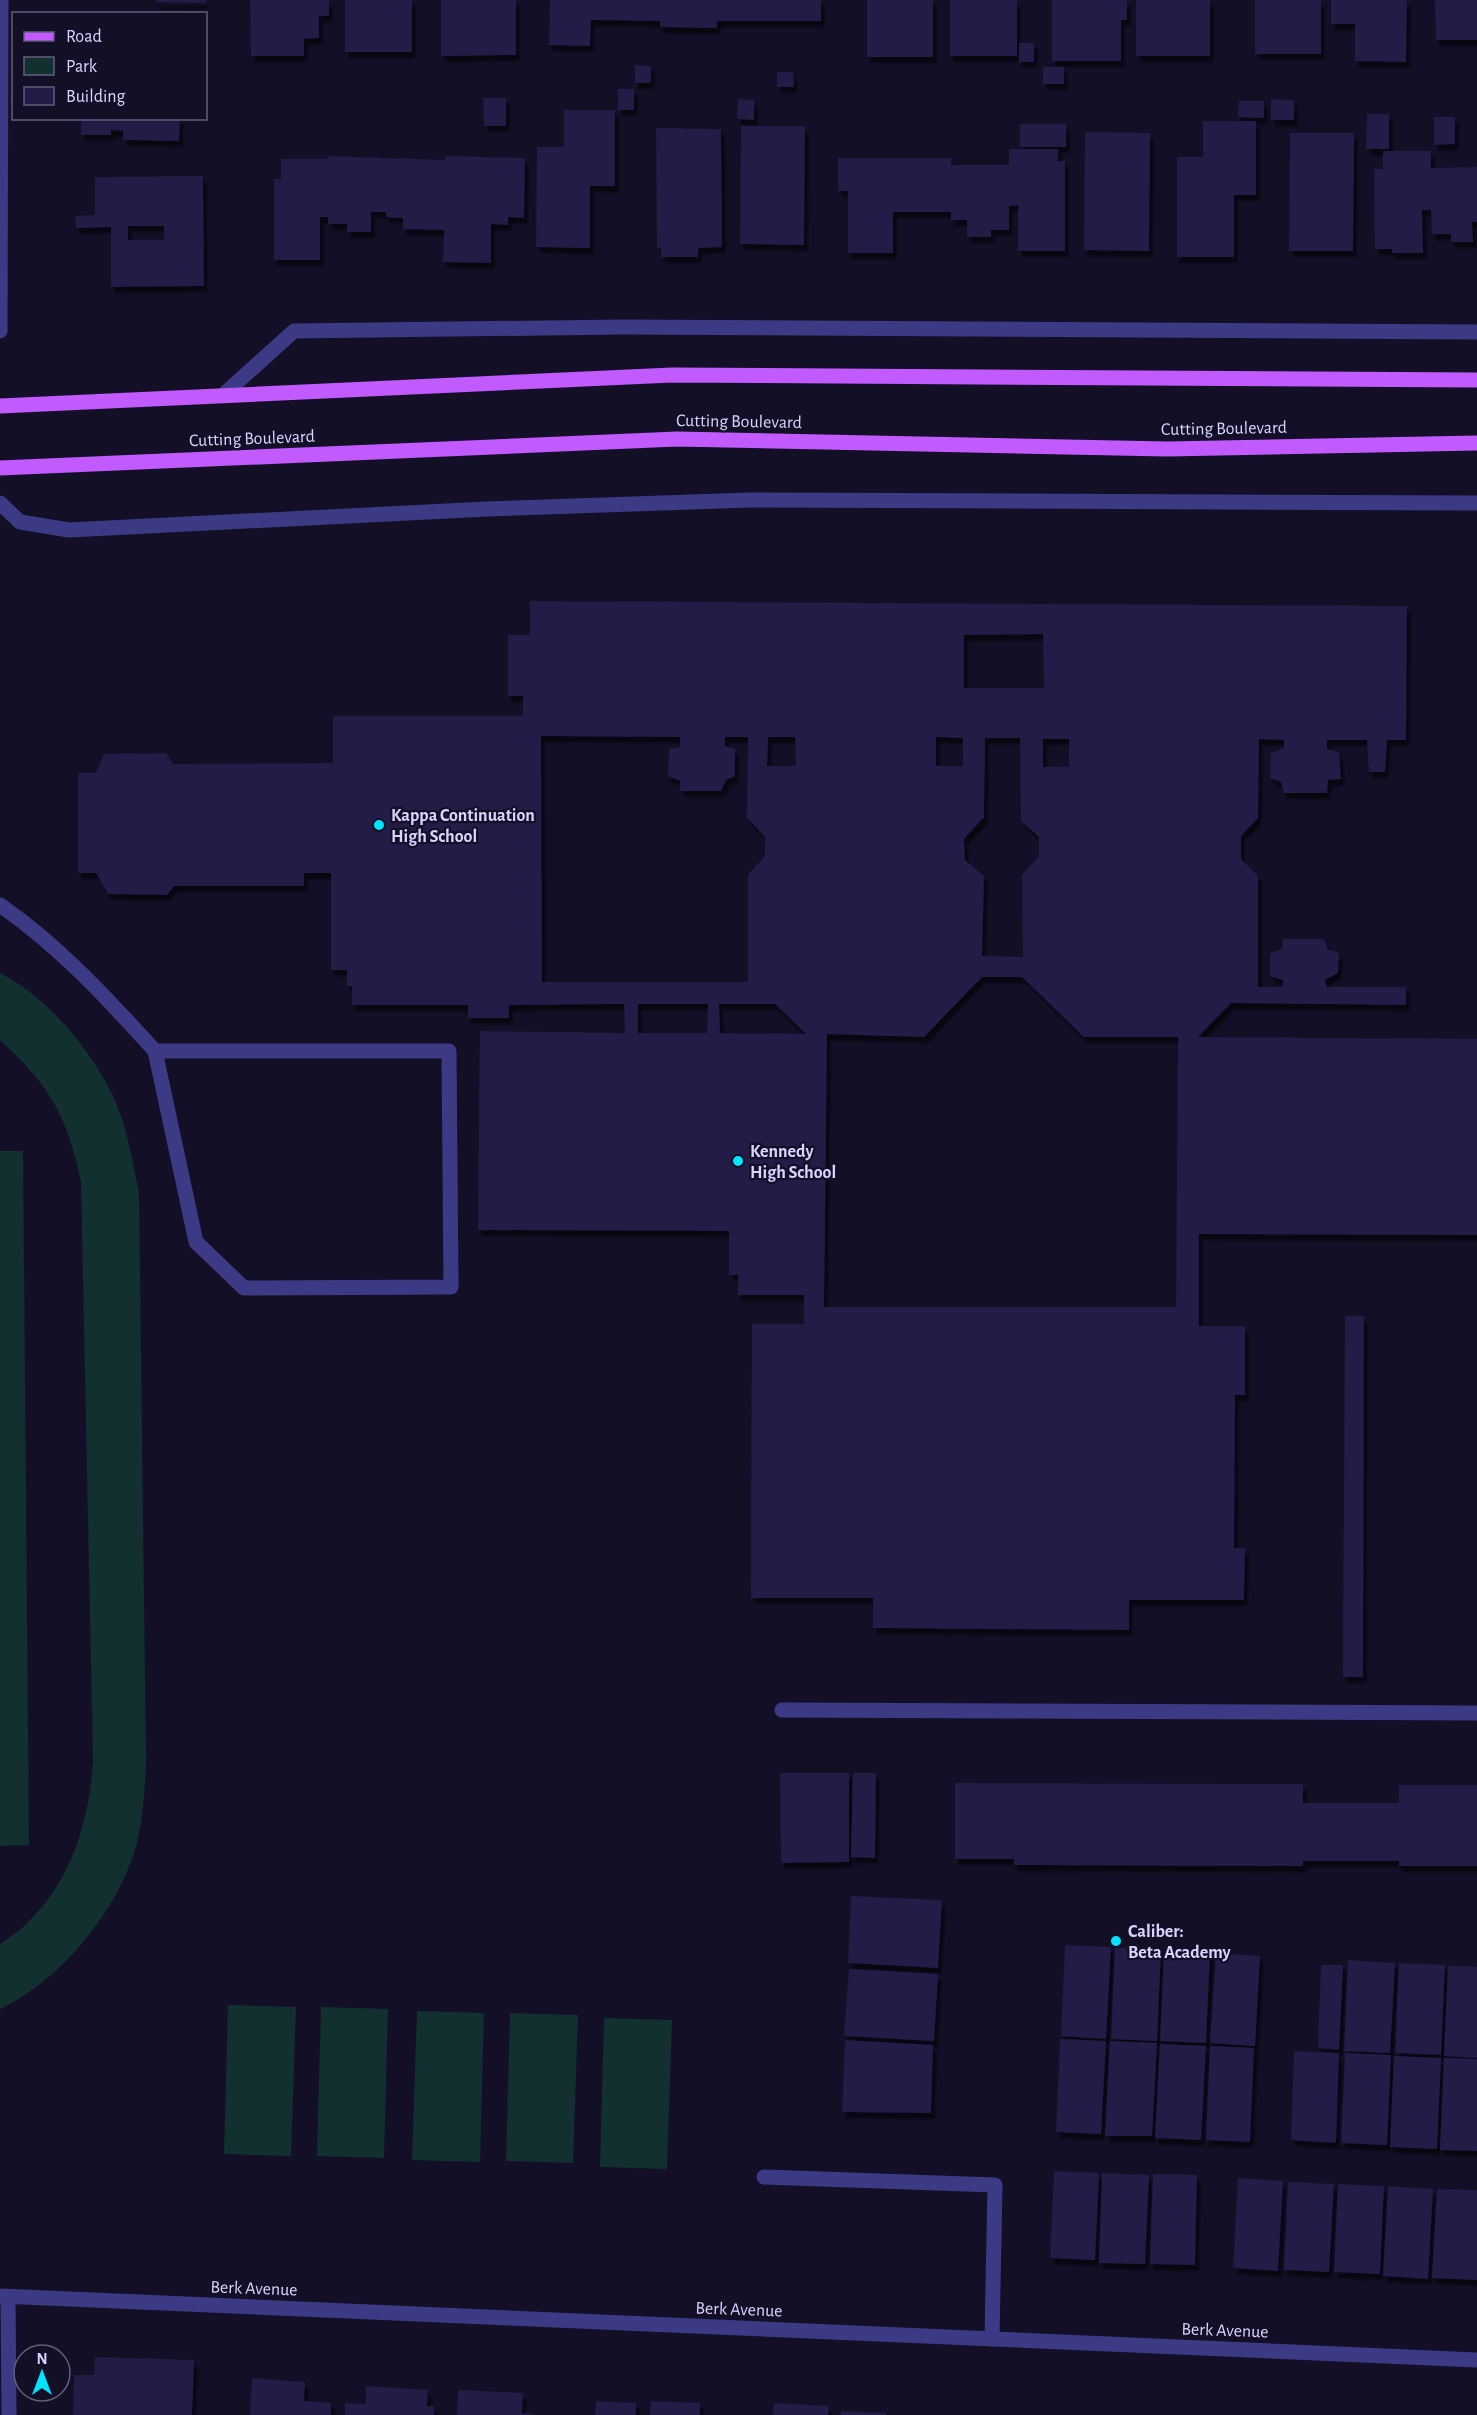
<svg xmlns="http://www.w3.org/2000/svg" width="1477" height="2415" font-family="'Alegreya Sans',sans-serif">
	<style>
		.green { fill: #12302f }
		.building { fill: #241b47; fill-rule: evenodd; filter: url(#shadow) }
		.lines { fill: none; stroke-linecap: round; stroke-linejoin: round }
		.service { stroke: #3d3a85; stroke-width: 15 }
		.minor { stroke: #3d3a85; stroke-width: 15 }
		.primary { stroke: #c25bff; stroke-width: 15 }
		.poi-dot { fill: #00e5ff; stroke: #130f26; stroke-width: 2 }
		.labels { text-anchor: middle; stroke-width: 4.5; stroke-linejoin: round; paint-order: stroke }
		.street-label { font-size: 18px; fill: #d9d4ff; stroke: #130f26 }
		.poi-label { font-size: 18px; font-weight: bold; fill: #d9d4ff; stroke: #130f26; text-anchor: start }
	</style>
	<defs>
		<filter id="shadow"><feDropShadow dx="3.5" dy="6" stdDeviation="1.5" flood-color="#0009"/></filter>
	</defs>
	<rect width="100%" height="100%" fill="#130f26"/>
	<path class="green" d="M 0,973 C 47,997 89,1047 112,1094 C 127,1124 132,1160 139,1192 L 146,1761 C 145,1788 143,1817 137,1843 C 119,1909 62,1980 0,2009 L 0,1944 C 10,1937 21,1930 29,1921 C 72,1879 89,1820 93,1762 L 81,1182 C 67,1115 50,1086 0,1040 Z
		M 0,1151 L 23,1151 L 29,1845 L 0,1846 Z
		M 228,2005 L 296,2007 L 291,2156 L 224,2154 Z
		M 321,2007 L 388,2009 L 384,2158 L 317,2156 Z
		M 417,2011 L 484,2013 L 480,2162 L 412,2160 Z
		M 510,2013 L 578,2015 L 573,2163 L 506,2161 Z
		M 604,2018 L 672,2020 L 667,2169 L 600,2167 Z"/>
	<path class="building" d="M 156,0 L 206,0 L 206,3 L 156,2 Z
		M 250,0 L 329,0 L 329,16 L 319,16 L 319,38 L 304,39 L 304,56 L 251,56 Z
		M 345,0 L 412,0 L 412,52 L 345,52 Z
		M 441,0 L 516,0 L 516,55 L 441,56 Z
		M 550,0 L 821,0 L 821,21 L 717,21 L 717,28 L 660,27 L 660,21 L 591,20 L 590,46 L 549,45 Z
		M 867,0 L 933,0 L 933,57 L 867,57 Z
		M 950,0 L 1017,0 L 1017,56 L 950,56 Z
		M 1052,0 L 1127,0 L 1127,20 L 1121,20 L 1121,61 L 1052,61 Z
		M 1136,0 L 1210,0 L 1210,56 L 1136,56 Z
		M 1255,0 L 1321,0 L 1321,54 L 1255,54 Z
		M 1331,0 L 1407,0 L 1406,62 L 1355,61 L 1355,24 L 1331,24 Z
		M 1435,0 L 1477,0 L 1477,40 L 1436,40 Z
		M 1019,43 L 1034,43 L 1034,62 L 1019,62 Z
		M 635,65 L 651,66 L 651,83 L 635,83 Z
		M 1043,67 L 1064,67 L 1064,84 L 1043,84 Z
		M 777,72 L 793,72 L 794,87 L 777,87 Z
		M 618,89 L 634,89 L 634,110 L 618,110 Z
		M 483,98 L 506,98 L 506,126 L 484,126 Z
		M 738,99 L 754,100 L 754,120 L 737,119 Z
		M 1271,99 L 1294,100 L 1294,120 L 1271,120 Z
		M 1239,101 L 1264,101 L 1264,118 L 1238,117 Z
		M 564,110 L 615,110 L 615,186 L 590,186 L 590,248 L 536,247 L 537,147 L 564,147 Z
		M 1367,114 L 1389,114 L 1389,149 L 1366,149 Z
		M 1434,117 L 1455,117 L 1455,144 L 1434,145 Z
		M 81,118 L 180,118 L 179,141 L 123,140 L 123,131 L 111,130 L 111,135 L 81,135 Z
		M 1203,121 L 1256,121 L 1256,195 L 1234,195 L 1234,257 L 1177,257 L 1177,157 L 1203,157 Z
		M 1020,124 L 1066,124 L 1066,147 L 1020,147 Z
		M 741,126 L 805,126 L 804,245 L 740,244 Z
		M 656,128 L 721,129 L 722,247 L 698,248 L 698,257 L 661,257 L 661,248 L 657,248 Z
		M 1085,132 L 1150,133 L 1149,251 L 1084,250 Z
		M 1290,133 L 1354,133 L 1353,251 L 1289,251 Z
		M 1009,149 L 1058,149 L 1058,161 L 1065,161 L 1065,251 L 1018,251 L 1018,205 L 1009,206 L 1009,230 L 991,230 L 991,237 L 967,237 L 967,220 L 951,220 L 951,212 L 893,212 L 893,253 L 848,253 L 848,191 L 838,191 L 838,158 L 951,158 L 951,165 L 1009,165 Z
		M 1383,151 L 1431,151 L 1431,168 L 1477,167 L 1477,222 L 1472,222 L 1473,242 L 1451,242 L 1451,234 L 1432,234 L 1431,210 L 1422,210 L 1423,253 L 1392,253 L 1392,249 L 1375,249 L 1374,169 L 1383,169 Z
		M 328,156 L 445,160 L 445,156 L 525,158 L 524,218 L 508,217 L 508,225 L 491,224 L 491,263 L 443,262 L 444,230 L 403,229 L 403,218 L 386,217 L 386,212 L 371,212 L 371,232 L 347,232 L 347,224 L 328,224 L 328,217 L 320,217 L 320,260 L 274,260 L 274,179 L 281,179 L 281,159 L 328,159 Z
		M 203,176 L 204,286 L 111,287 L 111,227 L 76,228 L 75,216 L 95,215 L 95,177 ZM 128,226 L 164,226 L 164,240 L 128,240 Z
		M 530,601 L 1407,606 L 1406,740 L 1387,740 L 1385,772 L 1369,772 L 1367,740 L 1327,740 L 1327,749 L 1339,752 L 1341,779 L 1328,780 L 1327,793 L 1284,793 L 1281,782 L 1270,778 L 1271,753 L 1284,748 L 1284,740 L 1259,739 L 1258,818 L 1241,836 L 1241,859 L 1258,876 L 1258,987 L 1283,987 L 1283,980 L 1270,976 L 1270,953 L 1282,949 L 1283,939 L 1324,939 L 1328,949 L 1339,953 L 1338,973 L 1325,980 L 1327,987 L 1406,987 L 1406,1005 L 1231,1003 L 1198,1037 L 1477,1039 L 1477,1235 L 1199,1234 L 1199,1326 L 1245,1326 L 1245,1395 L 1235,1395 L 1234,1548 L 1245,1548 L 1244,1600 L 1129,1600 L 1129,1630 L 873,1628 L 873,1598 L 751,1598 L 752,1324 L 804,1324 L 804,1295 L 738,1295 L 738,1275 L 729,1275 L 729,1231 L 478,1230 L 480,1031 L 625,1033 L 624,1004 L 509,1005 L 509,1018 L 468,1018 L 468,1005 L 352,1005 L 352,986 L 347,986 L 347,970 L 331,970 L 331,873 L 304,873 L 304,886 L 174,886 L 167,895 L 108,894 L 96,873 L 78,873 L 78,773 L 96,773 L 104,754 L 166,753 L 173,764 L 333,763 L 333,716 L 523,716 L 523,696 L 508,696 L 508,635 L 530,635 ZM 1043,634 L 1044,688 L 964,688 L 964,635 ZM 541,736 L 680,737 L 680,747 L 669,749 L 668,776 L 680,781 L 680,791 L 721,791 L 726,780 L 735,776 L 735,749 L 725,746 L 725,737 L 748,737 L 747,818 L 765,837 L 765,856 L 748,875 L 748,982 L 542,982 ZM 768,737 L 795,737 L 796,766 L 767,766 ZM 936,737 L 963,738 L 963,766 L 936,766 ZM 985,738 L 1020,738 L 1021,821 L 1039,837 L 1039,856 L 1022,875 L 1023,957 L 982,956 L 984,876 L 965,860 L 964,839 L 984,817 ZM 1043,739 L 1069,739 L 1069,767 L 1043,767 ZM 982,977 L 1022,977 L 1084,1037 L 1178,1037 L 1176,1307 L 824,1307 L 827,1034 L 924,1037 ZM 638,1004 L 708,1004 L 707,1033 L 638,1033 ZM 719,1004 L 775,1004 L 806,1034 L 720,1033 Z
		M 1345,1316 L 1364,1316 L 1363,1677 L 1343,1677 Z
		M 780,1773 L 849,1773 L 849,1862 L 781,1863 Z
		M 853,1773 L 876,1773 L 875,1858 L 851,1857 Z
		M 955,1783 L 1303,1784 L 1303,1803 L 1399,1803 L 1399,1785 L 1477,1785 L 1477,1866 L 1399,1866 L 1399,1861 L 1303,1861 L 1303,1866 L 1014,1865 L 1014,1859 L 955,1859 Z
		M 851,1896 L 942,1900 L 938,1968 L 848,1963 Z
		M 1065,1945 L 1111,1947 L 1106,2039 L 1061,2036 Z
		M 1115,1948 L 1161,1950 L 1157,2041 L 1111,2039 Z
		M 1164,1951 L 1210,1953 L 1206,2043 L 1160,2041 Z
		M 1216,1953 L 1260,1956 L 1255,2046 L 1210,2043 Z
		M 1348,1960 L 1395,1963 L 1390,2053 L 1344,2051 Z
		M 1399,1963 L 1445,1965 L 1441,2055 L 1395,2053 Z
		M 1321,1965 L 1343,1965 L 1339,2050 L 1318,2048 Z
		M 1448,1966 L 1477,1967 L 1477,2058 L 1444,2056 Z
		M 849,1969 L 938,1974 L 934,2041 L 844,2036 Z
		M 1060,2039 L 1106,2041 L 1101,2134 L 1056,2132 Z
		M 845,2040 L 933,2045 L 931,2113 L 842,2112 Z
		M 1110,2041 L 1157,2043 L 1152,2136 L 1105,2136 Z
		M 1160,2044 L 1206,2046 L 1201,2140 L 1155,2138 Z
		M 1210,2046 L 1254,2048 L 1250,2142 L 1206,2140 Z
		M 1294,2051 L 1339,2053 L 1336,2143 L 1291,2140 Z
		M 1345,2053 L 1391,2055 L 1387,2145 L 1341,2143 Z
		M 1394,2056 L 1441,2058 L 1437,2149 L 1390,2147 Z
		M 1444,2058 L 1477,2059 L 1477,2151 L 1440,2150 Z
		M 1054,2171 L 1099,2173 L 1095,2260 L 1050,2258 Z
		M 1102,2173 L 1149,2175 L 1145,2264 L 1099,2263 Z
		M 1153,2174 L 1197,2175 L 1195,2265 L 1150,2264 Z
		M 1238,2178 L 1283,2181 L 1278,2271 L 1233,2268 Z
		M 1288,2182 L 1334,2184 L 1329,2272 L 1284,2270 Z
		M 1338,2184 L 1384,2186 L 1380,2274 L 1334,2272 Z
		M 1388,2186 L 1433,2189 L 1428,2279 L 1383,2276 Z
		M 1437,2189 L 1477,2190 L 1477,2280 L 1432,2278 Z
		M 95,2357 L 194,2360 L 192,2415 L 73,2415 L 74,2375 L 94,2375 Z
		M 252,2378 L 305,2382 L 304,2401 L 331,2403 L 331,2415 L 250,2415 Z
		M 366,2386 L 428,2390 L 427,2406 L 434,2406 L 434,2415 L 345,2415 L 345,2403 L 366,2404 Z
		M 458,2390 L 523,2393 L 522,2413 L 537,2415 L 457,2415 Z
		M 596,2401 L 636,2403 L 636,2415 L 595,2415 Z
		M 651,2401 L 700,2403 L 700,2415 L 650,2415 Z
		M 774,2403 L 829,2406 L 828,2415 L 773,2415 Z
		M 841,2411 L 886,2413 L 886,2415 L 841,2415 Z"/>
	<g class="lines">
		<path class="service" d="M 0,503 L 20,522 L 69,530 L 487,509 L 750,500 L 1477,503
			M 0,905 C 59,946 107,998 155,1051 L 449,1051 L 451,1287 L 244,1288 L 196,1242 L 155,1051
			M 782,1710 L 1477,1713
			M 764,2177 L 995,2185 L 992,2339"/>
		<path class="minor" d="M 0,331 L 1,0
			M 223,395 L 294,331 L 622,327 L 1477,332
			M 0,2296 L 1477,2360
			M 8,2297 L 9,2415"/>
		<path class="primary" d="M 0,406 L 672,375 L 1477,380
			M 0,468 L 677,439 L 1167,449 L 1477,443"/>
	</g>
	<g class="poi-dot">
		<circle cx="379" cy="825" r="6"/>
		<circle cx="738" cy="1161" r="6"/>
		<circle cx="1116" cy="1941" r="6"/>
	</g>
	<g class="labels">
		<g class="street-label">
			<text transform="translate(739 421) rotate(1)" y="6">Cutting Boulevard</text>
			<text transform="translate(1224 428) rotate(-1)" y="6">Cutting Boulevard</text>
			<text transform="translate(252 438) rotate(-2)" y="6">Cutting Boulevard</text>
			<text transform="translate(254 2288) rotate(2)" y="6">Berk Avenue</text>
			<text transform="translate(739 2309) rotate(2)" y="6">Berk Avenue</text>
			<text transform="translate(1225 2330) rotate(2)" y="6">Berk Avenue</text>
		</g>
		<g class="poi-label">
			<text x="391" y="821">Kappa Continuation<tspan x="391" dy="21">High School</tspan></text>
			<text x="750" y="1157">Kennedy<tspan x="750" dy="21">High School</tspan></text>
			<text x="1128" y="1937">Caliber:<tspan x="1128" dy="21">Beta Academy</tspan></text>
		</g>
	</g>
	<rect x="12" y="12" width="195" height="108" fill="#130f26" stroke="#625e7d" stroke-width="1.5"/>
	<rect x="24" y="32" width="30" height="9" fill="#c25bff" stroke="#625e7d" stroke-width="1.5"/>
	<text x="66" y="42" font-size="18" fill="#d9d4ff">Road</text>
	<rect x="24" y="57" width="30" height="18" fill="#12302f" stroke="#625e7d" stroke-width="1.5"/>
	<text x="66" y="72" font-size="18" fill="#d9d4ff">Park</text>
	<rect x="24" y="87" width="30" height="18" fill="#241b47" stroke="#625e7d" stroke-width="1.5"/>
	<text x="66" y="102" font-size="18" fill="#d9d4ff">Building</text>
	<g transform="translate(42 2373)"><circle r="28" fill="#130f26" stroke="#625e7d" stroke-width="1.5"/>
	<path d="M0-4.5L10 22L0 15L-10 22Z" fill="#00e5ff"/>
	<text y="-9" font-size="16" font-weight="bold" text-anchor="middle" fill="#d9d4ff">N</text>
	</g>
</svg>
